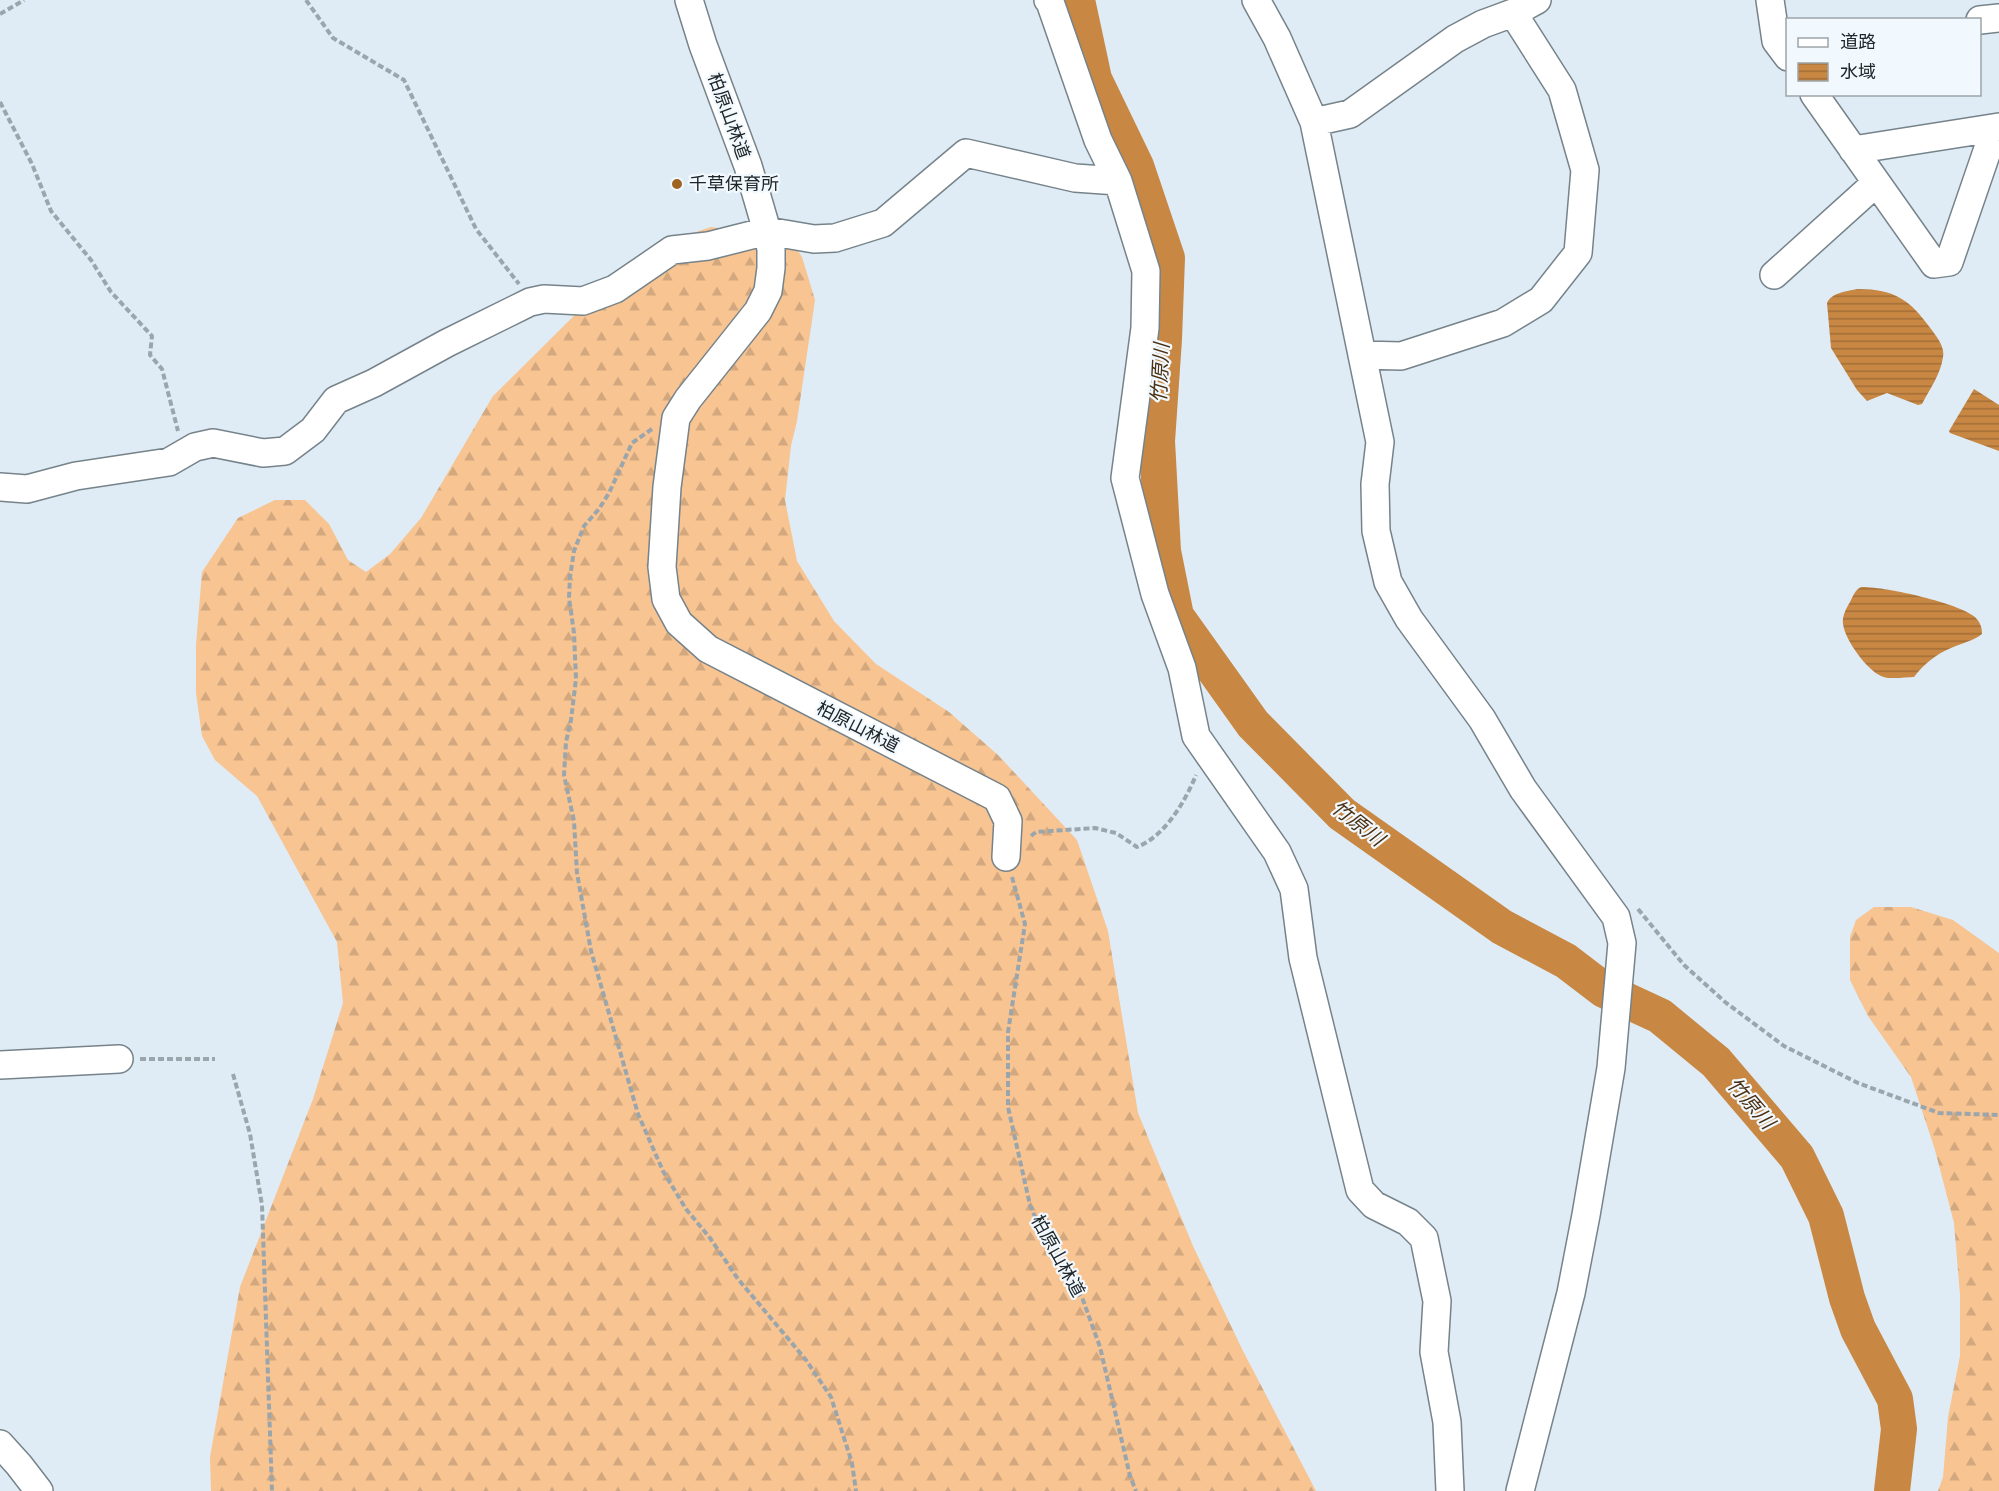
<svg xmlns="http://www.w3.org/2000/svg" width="1999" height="1491" font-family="'IBM Plex Sans','Noto Sans JP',sans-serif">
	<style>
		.forest { fill: url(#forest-firs) }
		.water { fill: url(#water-rules) }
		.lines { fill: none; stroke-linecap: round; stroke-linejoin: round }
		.river { stroke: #c88743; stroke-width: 36 }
		.minor-casing { stroke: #76838a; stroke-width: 30 }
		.path { stroke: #9ba5ac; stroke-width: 4; stroke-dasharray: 6 3; stroke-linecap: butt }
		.minor { stroke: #fff; stroke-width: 27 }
		.poi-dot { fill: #9d6422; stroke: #f1f9fe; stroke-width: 2 }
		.labels { text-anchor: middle; stroke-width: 4.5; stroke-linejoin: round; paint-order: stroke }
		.street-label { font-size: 18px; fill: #202528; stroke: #f1f9fe }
		.poi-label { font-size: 18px; fill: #202528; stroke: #f1f9fe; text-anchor: start }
		.water-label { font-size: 20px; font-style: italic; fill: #4c3013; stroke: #f1f9fe }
	</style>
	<defs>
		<pattern id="forest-firs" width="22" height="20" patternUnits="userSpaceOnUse" patternTransform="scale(1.5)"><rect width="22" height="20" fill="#f7c492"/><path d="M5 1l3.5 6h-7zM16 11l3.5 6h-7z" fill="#d3a87e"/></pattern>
		<pattern id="water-rules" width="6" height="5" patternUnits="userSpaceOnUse" patternTransform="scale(1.5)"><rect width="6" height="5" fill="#c88743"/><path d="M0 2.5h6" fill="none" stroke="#a26e38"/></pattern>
	</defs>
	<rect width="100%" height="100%" fill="#dfecf5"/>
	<path class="forest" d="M 711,227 L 790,239 L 802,257 L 815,300 L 797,421 L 791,446 L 785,500 L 797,561 L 834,621 L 876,664 L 949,712 L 998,755 L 1077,840 L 1108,931 L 1138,1113 L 1193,1246 L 1242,1349 L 1316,1491 L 211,1491 L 210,1457 L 240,1287 L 313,1099 L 343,1003 L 337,942 L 257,796 L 215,760 L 202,736 L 196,693 L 196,645 L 202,572 L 238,518 L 275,500 L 305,500 L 329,524 L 348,560 L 366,572 L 390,554 L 421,518 L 493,396 L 602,288 L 675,239 Z
		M 1874,907 L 1911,907 L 1953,920 L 1999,953 L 1999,1491 L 1938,1491 L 1943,1477 L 1948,1417 L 1960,1356 L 1960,1295 L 1954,1223 L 1935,1150 L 1911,1077 L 1868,1016 L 1850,980 L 1850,937 L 1856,920 Z"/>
	<path class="water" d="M 1858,289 C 1895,289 1910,300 1931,329 C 1937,337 1945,347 1943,357 C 1941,373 1930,389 1922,404 L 1918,405 L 1887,393 L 1867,401 L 1857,390 L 1831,348 L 1827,303 C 1832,292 1848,291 1858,289 Z
		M 1974,389 L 1999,405 L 1999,451 L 1950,433 L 1949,431 Z
		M 1861,587 C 1883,586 1959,603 1975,617 C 1980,622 1982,627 1982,634 C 1973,641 1962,643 1951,648 C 1936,654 1924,664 1914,677 C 1905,677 1889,680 1881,676 C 1867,670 1845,640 1843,624 C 1842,616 1846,609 1850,602 C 1853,596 1855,590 1861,587 Z"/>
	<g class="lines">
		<path class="river" d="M 1077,0 L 1094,79 L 1136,166 L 1167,258 L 1164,339 L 1157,441 L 1163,551 L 1176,616 L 1253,724 L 1342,814 L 1502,927 L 1566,961 L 1604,990 L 1660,1016 L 1716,1062 L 1797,1157 L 1826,1216 L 1847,1298 L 1858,1329 L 1895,1399 L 1899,1429 L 1892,1491"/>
		<defs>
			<path id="minor" d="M 689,0 L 703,45 L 748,166 L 767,231 L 771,249 L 771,268 L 768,291 L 758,311 L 688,399 L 676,418 L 667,487 L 662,567 L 666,599 L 679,623 L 708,649 L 997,798 L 1008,821 L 1006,857
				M 1048,0 L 1050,2 L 1098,140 L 1118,181 L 1146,271 L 1145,328 L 1125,478 L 1155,594 L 1182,668 L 1196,736 L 1277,852 L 1294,889 L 1303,958 L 1360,1190 L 1374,1205 L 1408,1222 L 1424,1238 L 1437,1301 L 1434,1352 L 1447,1422 L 1450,1491
				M 1256,0 L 1277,38 L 1314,122 L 1380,442 L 1375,484 L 1376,531 L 1388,582 L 1409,619 L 1482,719 L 1523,789 L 1616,917 L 1622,943 L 1611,1068 L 1586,1215 L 1571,1293 L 1520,1491
				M 1770,0 L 1776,41 L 1788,57
				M 1980,20 L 1999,18
				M 1814,94 L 1934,264 L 1949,262 L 1995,128
				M 1314,122 L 1350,114 L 1455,39 L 1483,24 L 1513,13 L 1537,0
				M 1853,150 L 1999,127
				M 1774,275 L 1876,183
				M 1362,355 L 1401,356 L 1503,323 L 1541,300 L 1578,253 L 1585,170 L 1562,90 L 1513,13
				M 0,487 L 27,489 L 76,476 L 169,462 L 195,447 L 213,443 L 263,453 L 285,451 L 313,430 L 336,400 L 374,383 L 447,343 L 530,302 L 544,299 L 583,301 L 615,289 L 672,250 L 708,246 L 767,231 L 814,239 L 835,238 L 883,223 L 966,153 L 1075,178 L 1118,181
				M 0,1065 L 119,1059
				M 0,1444 L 19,1465 L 39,1491"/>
		</defs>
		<use href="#minor" class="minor-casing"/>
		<path class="path" d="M 306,0 L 333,38 L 404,80 L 476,229 L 519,284
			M 0,14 L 24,0
			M 0,102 L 32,164 L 51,211 L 91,260 L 111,292 L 152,336 L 150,355 L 162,369 L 178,431
			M 652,429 L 632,443 L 609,493 L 599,509 L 584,526 L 574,551 L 570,577 L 569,598 L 574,633 L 576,679 L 571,720 L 566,742 L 564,775 L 574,821 L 577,873 L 591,951 L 638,1114 L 663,1171 L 686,1209 L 710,1238 L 738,1279 L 806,1360 L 831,1397 L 852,1463 L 856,1491
			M 1031,836 L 1036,832 L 1095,828 L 1116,833 L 1137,847 C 1165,836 1185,802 1196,775
			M 1012,877 L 1025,924 L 1008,1032 L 1008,1107 L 1030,1205 L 1045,1240 L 1083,1300 L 1100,1347 L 1130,1476 L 1136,1491
			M 1638,909 L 1684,965 L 1725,1002 L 1784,1046 L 1858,1083 L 1939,1113 L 1999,1115
			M 140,1059 L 215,1059
			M 233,1074 L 250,1134 L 262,1205 L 272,1491"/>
		<use href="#minor" class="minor"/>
	</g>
	<circle class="poi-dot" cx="677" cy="184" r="6"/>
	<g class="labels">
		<g class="street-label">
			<text transform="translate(729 116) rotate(70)" y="6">柏原山林道</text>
			<text transform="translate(858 727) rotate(27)" y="6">柏原山林道</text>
			<text transform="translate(1058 1256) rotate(61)" y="6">柏原山林道</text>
		</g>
		<g class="poi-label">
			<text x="689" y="190">千草保育所</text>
		</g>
		<g class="water-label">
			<text transform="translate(1160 373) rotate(-87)" y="7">竹原川</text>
			<text transform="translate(1358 823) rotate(38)" y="7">竹原川</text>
			<text transform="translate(1751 1103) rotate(49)" y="7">竹原川</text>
		</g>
	</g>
	<rect x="1786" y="18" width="195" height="78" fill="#f1f9fe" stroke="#9da4a8" stroke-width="1.5"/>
	<rect x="1798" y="38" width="30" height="9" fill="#ffffff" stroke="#9da4a8" stroke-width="1.5"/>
	<text x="1840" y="48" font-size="18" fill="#202528">道路</text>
	<rect x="1798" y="63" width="30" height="18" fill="url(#water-rules)" stroke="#9da4a8" stroke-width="1.5"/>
	<text x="1840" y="78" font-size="18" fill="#202528">水域</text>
</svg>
